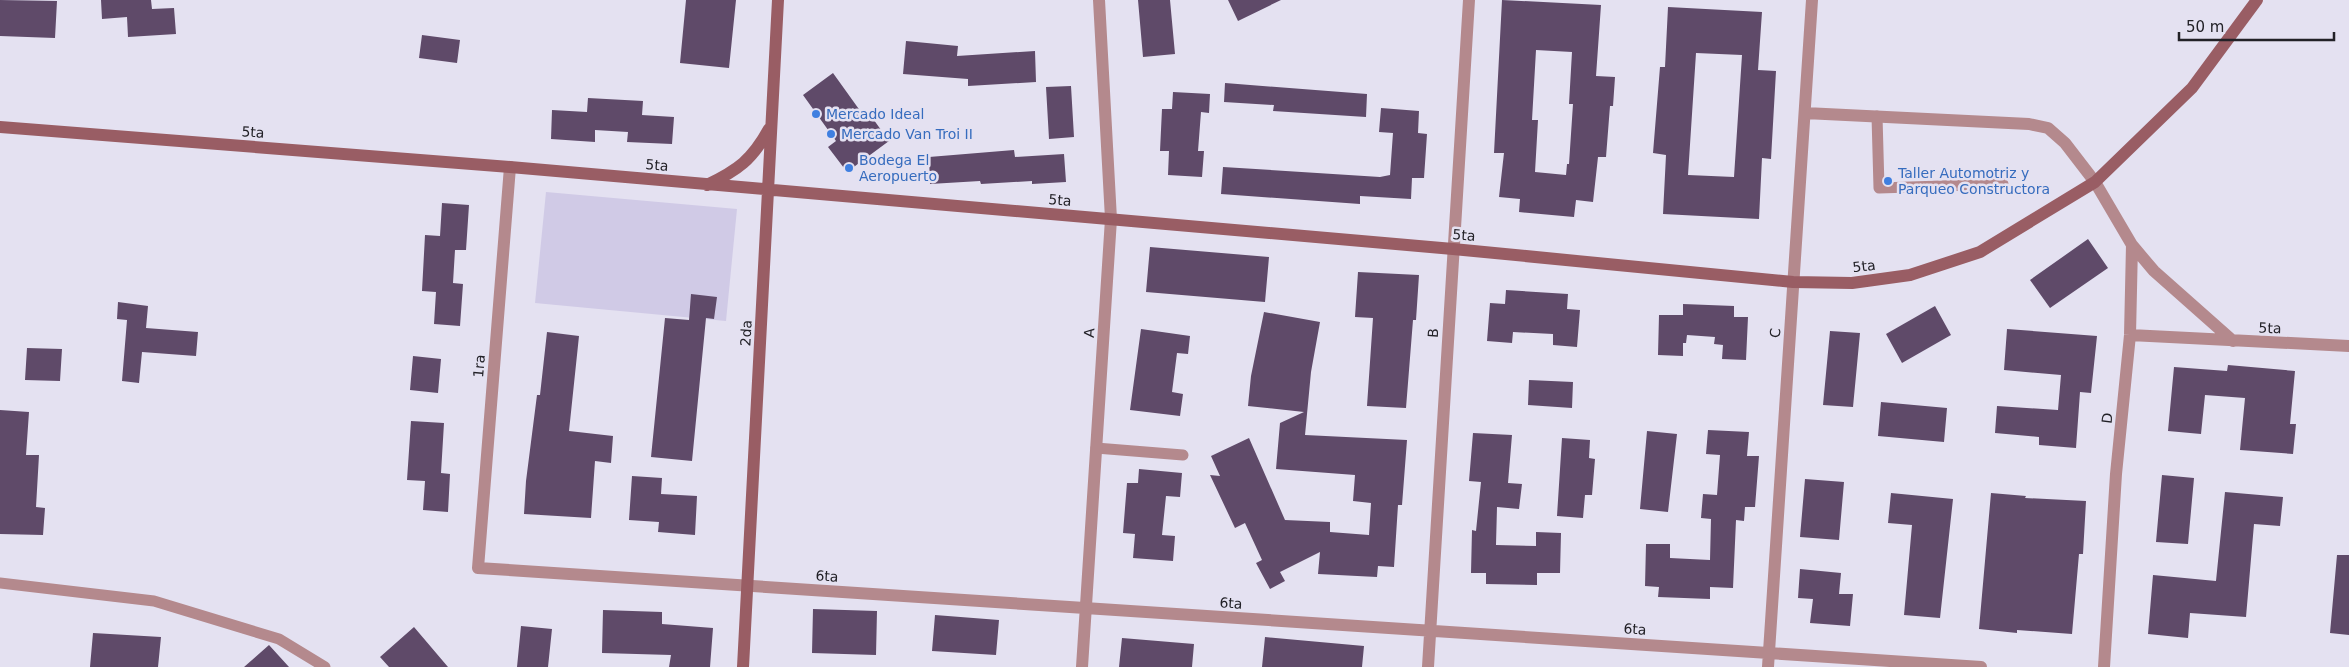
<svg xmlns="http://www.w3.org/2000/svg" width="2349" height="667" font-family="'DejaVu Sans',sans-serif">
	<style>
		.green { fill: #d0cae6 }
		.building { fill: #5f4a69; fill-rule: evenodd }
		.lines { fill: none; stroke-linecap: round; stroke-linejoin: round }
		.lane { stroke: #b4898d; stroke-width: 11 }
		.street { stroke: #b4898d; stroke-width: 12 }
		.secondary { stroke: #995d64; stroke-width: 12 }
		.shop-dot { fill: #3f7fe0; stroke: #e4e1f1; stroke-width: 2 }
		.labels { text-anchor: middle; stroke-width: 5; stroke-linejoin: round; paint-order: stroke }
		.shop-label { font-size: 14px; fill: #366cbe; stroke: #e4e1f1; text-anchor: start }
		.street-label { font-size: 14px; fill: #222127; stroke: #e4e1f1 }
	</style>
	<rect width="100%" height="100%" fill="#e4e1f1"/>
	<path class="green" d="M 546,192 L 737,209 L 726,321 L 535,303 Z"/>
	<path class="building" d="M 0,0 L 57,1 L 55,38 L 0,36 Z
		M 101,0 L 151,0 L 152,9 L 174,8 L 176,34 L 128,37 L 127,17 L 102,19 Z
		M 686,0 L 736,0 L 729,68 L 680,63 Z
		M 1138,0 L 1170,0 L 1175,54 L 1143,57 Z
		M 1228,0 L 1281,0 L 1238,21 Z
		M 1502,0 L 1601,5 L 1596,76 L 1615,77 L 1613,106 L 1610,106 L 1606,157 L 1598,157 L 1593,202 L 1576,200 L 1574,217 L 1519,212 L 1520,199 L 1499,197 L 1504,153 L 1494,153 ZM 1536,50 L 1572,52 L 1569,104 L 1573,104 L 1569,164 L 1567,164 L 1566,175 L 1535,172 L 1538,120 L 1532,120 Z
		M 1668,7 L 1762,12 L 1758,70 L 1776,71 L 1771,159 L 1762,158 L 1759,219 L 1663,214 L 1666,155 L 1653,153 L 1660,67 L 1665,67 ZM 1696,53 L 1742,55 L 1734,177 L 1688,175 Z
		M 422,35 L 460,40 L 457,63 L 419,58 Z
		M 906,41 L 958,46 L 957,56 L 1035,51 L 1036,82 L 968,86 L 968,79 L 903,74 Z
		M 833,73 L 866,119 L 871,116 L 889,141 L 847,172 L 828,147 L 836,141 L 803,95 Z
		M 1225,83 L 1367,94 L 1366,117 L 1273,111 L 1274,105 L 1224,102 Z
		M 1071,86 L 1074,137 L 1049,139 L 1046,87 Z
		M 1173,92 L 1210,94 L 1209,113 L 1201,112 L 1198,151 L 1204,151 L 1202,177 L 1168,175 L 1169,151 L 1160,151 L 1162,109 L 1172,109 Z
		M 588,98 L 643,101 L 642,115 L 674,117 L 672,144 L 627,142 L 628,132 L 595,130 L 595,142 L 551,139 L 552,110 L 587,112 Z
		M 1381,108 L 1419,111 L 1418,133 L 1427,134 L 1424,178 L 1412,178 L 1411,199 L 1360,196 L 1360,204 L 1221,194 L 1223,167 L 1380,177 L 1390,175 L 1393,133 L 1379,132 Z
		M 1014,150 L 1015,157 L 1064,154 L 1066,182 L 1032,184 L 1032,181 L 981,184 L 980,181 L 930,184 L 929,157 Z
		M 442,203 L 469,205 L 466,250 L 455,250 L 453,283 L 463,284 L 460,326 L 434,324 L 436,292 L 422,291 L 425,235 L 440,236 Z
		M 2088,239 L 2108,268 L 2050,308 L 2030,280 Z
		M 1150,247 L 1269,257 L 1265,302 L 1146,292 Z
		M 1358,272 L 1419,275 L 1416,320 L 1413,320 L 1406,408 L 1367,406 L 1373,318 L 1355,317 Z
		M 1506,290 L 1568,294 L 1567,309 L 1580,310 L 1577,347 L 1553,345 L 1553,334 L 1513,332 L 1512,343 L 1487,341 L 1490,303 L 1505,304 Z
		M 691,294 L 717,297 L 714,319 L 706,318 L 692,461 L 651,457 L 665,318 L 689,320 Z
		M 118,302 L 148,306 L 146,328 L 198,332 L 196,356 L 142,352 L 139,383 L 122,381 L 127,320 L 117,319 Z
		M 1683,304 L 1734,306 L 1734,317 L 1748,317 L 1746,360 L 1722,359 L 1723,345 L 1714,344 L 1715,337 L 1687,335 L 1686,343 L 1683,343 L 1683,356 L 1658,355 L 1659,315 L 1683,315 Z
		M 1935,306 L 1951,335 L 1902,363 L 1886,334 Z
		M 1264,312 L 1320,322 L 1311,372 L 1305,435 L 1407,440 L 1402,505 L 1398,505 L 1394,567 L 1378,566 L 1377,577 L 1318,574 L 1320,552 L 1280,572 L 1285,581 L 1270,589 L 1256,563 L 1262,560 L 1245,523 L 1235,528 L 1210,475 L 1220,476 L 1211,456 L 1249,438 L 1285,520 L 1330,522 L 1330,532 L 1369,535 L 1371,503 L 1353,501 L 1355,475 L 1276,469 L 1280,423 L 1304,412 L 1248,406 L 1251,376 Z
		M 1141,329 L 1190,336 L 1188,354 L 1177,353 L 1172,392 L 1183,394 L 1180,416 L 1130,410 Z
		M 2007,329 L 2097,336 L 2091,393 L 2080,392 L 2076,448 L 2039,445 L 2039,437 L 1995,433 L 1997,406 L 2058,410 L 2061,375 L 2004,370 Z
		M 1830,331 L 1860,333 L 1853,407 L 1823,405 Z
		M 547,332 L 579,336 L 569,431 L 613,436 L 611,463 L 595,461 L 591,518 L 524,514 L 526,481 L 537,395 L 540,395 Z
		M 27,348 L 62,349 L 60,381 L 25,380 Z
		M 413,356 L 441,359 L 438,393 L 410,390 Z
		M 2228,365 L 2295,371 L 2290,424 L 2296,424 L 2293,454 L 2240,450 L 2245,398 L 2205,395 L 2201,434 L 2168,431 L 2174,367 L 2227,371 Z
		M 1529,380 L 1573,382 L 1572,408 L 1528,405 Z
		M 1881,402 L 1947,408 L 1944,442 L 1878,436 Z
		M 0,410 L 29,412 L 26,455 L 39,455 L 36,507 L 45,508 L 43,535 L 0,534 Z
		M 411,421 L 444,423 L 441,473 L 450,474 L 448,512 L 423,510 L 425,481 L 407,480 Z
		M 1708,430 L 1749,432 L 1747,456 L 1759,456 L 1755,507 L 1745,507 L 1744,521 L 1736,520 L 1733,588 L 1710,587 L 1710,599 L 1658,597 L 1659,587 L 1645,586 L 1646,544 L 1670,544 L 1670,558 L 1710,560 L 1711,519 L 1701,518 L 1703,494 L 1717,495 L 1720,455 L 1706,454 Z
		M 1647,431 L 1677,434 L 1668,512 L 1640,509 Z
		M 1473,433 L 1512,435 L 1508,483 L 1522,484 L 1519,509 L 1497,507 L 1496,545 L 1536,546 L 1536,532 L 1561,533 L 1560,573 L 1537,573 L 1537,585 L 1486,584 L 1486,573 L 1471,573 L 1472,530 L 1476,531 L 1481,482 L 1469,481 Z
		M 1562,438 L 1590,440 L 1589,458 L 1595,459 L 1592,495 L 1585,495 L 1583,518 L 1557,516 Z
		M 1139,469 L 1182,473 L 1180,497 L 1166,496 L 1162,535 L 1175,536 L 1173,561 L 1133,558 L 1135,534 L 1123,533 L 1127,483 L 1138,483 Z
		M 2162,475 L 2194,478 L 2188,544 L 2156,542 Z
		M 632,476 L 662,478 L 661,494 L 697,496 L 695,535 L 658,532 L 659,522 L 629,520 Z
		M 1805,479 L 1844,482 L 1839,540 L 1800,537 Z
		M 2225,492 L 2283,497 L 2280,526 L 2254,524 L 2246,617 L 2190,613 L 2188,638 L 2148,634 L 2153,575 L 2216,581 Z
		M 1891,493 L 1953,499 L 1940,618 L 1904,615 L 1912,525 L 1888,523 Z
		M 1991,493 L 2026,496 L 2025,498 L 2086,501 L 2083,554 L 2079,554 L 2072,634 L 2017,630 L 2017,633 L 1979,629 Z
		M 2337,555 L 2349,555 L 2349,635 L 2330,633 Z
		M 1800,569 L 1841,573 L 1839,594 L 1853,594 L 1850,626 L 1810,623 L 1813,599 L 1798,598 Z
		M 813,609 L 877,611 L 876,655 L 812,653 Z
		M 603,610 L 662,612 L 662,624 L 713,628 L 710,667 L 669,667 L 671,655 L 602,653 Z
		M 935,615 L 999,620 L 996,655 L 932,651 Z
		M 521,626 L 552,629 L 548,667 L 517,667 Z
		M 414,627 L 448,667 L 389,667 L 380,657 Z
		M 93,633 L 161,637 L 158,667 L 90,667 Z
		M 1265,637 L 1364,646 L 1362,667 L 1262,667 Z
		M 1122,638 L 1194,644 L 1192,667 L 1119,667 Z
		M 269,645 L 289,667 L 244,667 Z"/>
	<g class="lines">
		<path class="lane" d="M 1877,116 L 1879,188 L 2003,184
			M 1096,448 L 1183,455
			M 0,583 L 154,601 L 279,639 L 325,667"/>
		<path class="street" d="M 1805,113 L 2029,124 L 2048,128 L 2065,143 L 2095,182 L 2132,245 L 2130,335 L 2116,474 L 2104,667
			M 510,167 L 478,568 L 1981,667
			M 2132,245 L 2154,271 L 2233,341
			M 2130,335 L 2349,346
			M 1082,667 L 1111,219 L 1099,0
			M 1428,667 L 1469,0
			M 1768,667 L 1812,0"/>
		<path class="secondary" d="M 0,127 L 510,167 L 1453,249 L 1793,282 L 1852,283 L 1910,275 L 1980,252 L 2095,182 L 2192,88 L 2257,0
			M 707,185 C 738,170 752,160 769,129
			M 743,667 L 778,0"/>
	</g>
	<g class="shop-dot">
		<circle cx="816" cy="114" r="5"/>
		<circle cx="831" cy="134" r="5"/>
		<circle cx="849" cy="168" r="5"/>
		<circle cx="1888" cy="181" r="5"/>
	</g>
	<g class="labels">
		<g class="shop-label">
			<text x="826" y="119">Mercado Ideal</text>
			<text x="841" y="139">Mercado Van Troi II</text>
			<text x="859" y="165">Bodega El<tspan x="859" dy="16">Aeropuerto</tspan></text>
			<text x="1898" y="178">Taller Automotriz y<tspan x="1898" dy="16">Parqueo Constructora</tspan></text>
		</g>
		<g class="street-label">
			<text transform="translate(253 132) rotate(4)" y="5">5ta</text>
			<text transform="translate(657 165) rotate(5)" y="5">5ta</text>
			<text transform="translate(1060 200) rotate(5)" y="5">5ta</text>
			<text transform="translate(1464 235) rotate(5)" y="5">5ta</text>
			<text transform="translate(1864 266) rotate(-6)" y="5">5ta</text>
			<text transform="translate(2270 328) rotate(2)" y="5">5ta</text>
			<text transform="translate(746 333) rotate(-87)" y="5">2da</text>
			<text transform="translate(1089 333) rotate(-86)" y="5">A</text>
			<text transform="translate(1433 333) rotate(-87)" y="5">B</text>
			<text transform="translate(1775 333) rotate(-86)" y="5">C</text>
			<text transform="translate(479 366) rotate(-85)" y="5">1ra</text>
			<text transform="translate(2107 418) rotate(-84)" y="5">D</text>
			<text transform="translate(827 576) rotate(4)" y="5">6ta</text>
			<text transform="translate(1231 603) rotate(4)" y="5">6ta</text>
			<text transform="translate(1635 629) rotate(4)" y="5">6ta</text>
		</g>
	</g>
	<path d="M2179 32v8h155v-8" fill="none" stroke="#222127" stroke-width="2.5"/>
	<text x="2186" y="32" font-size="15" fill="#222127" stroke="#e4e1f1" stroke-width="4" paint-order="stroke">50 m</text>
</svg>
